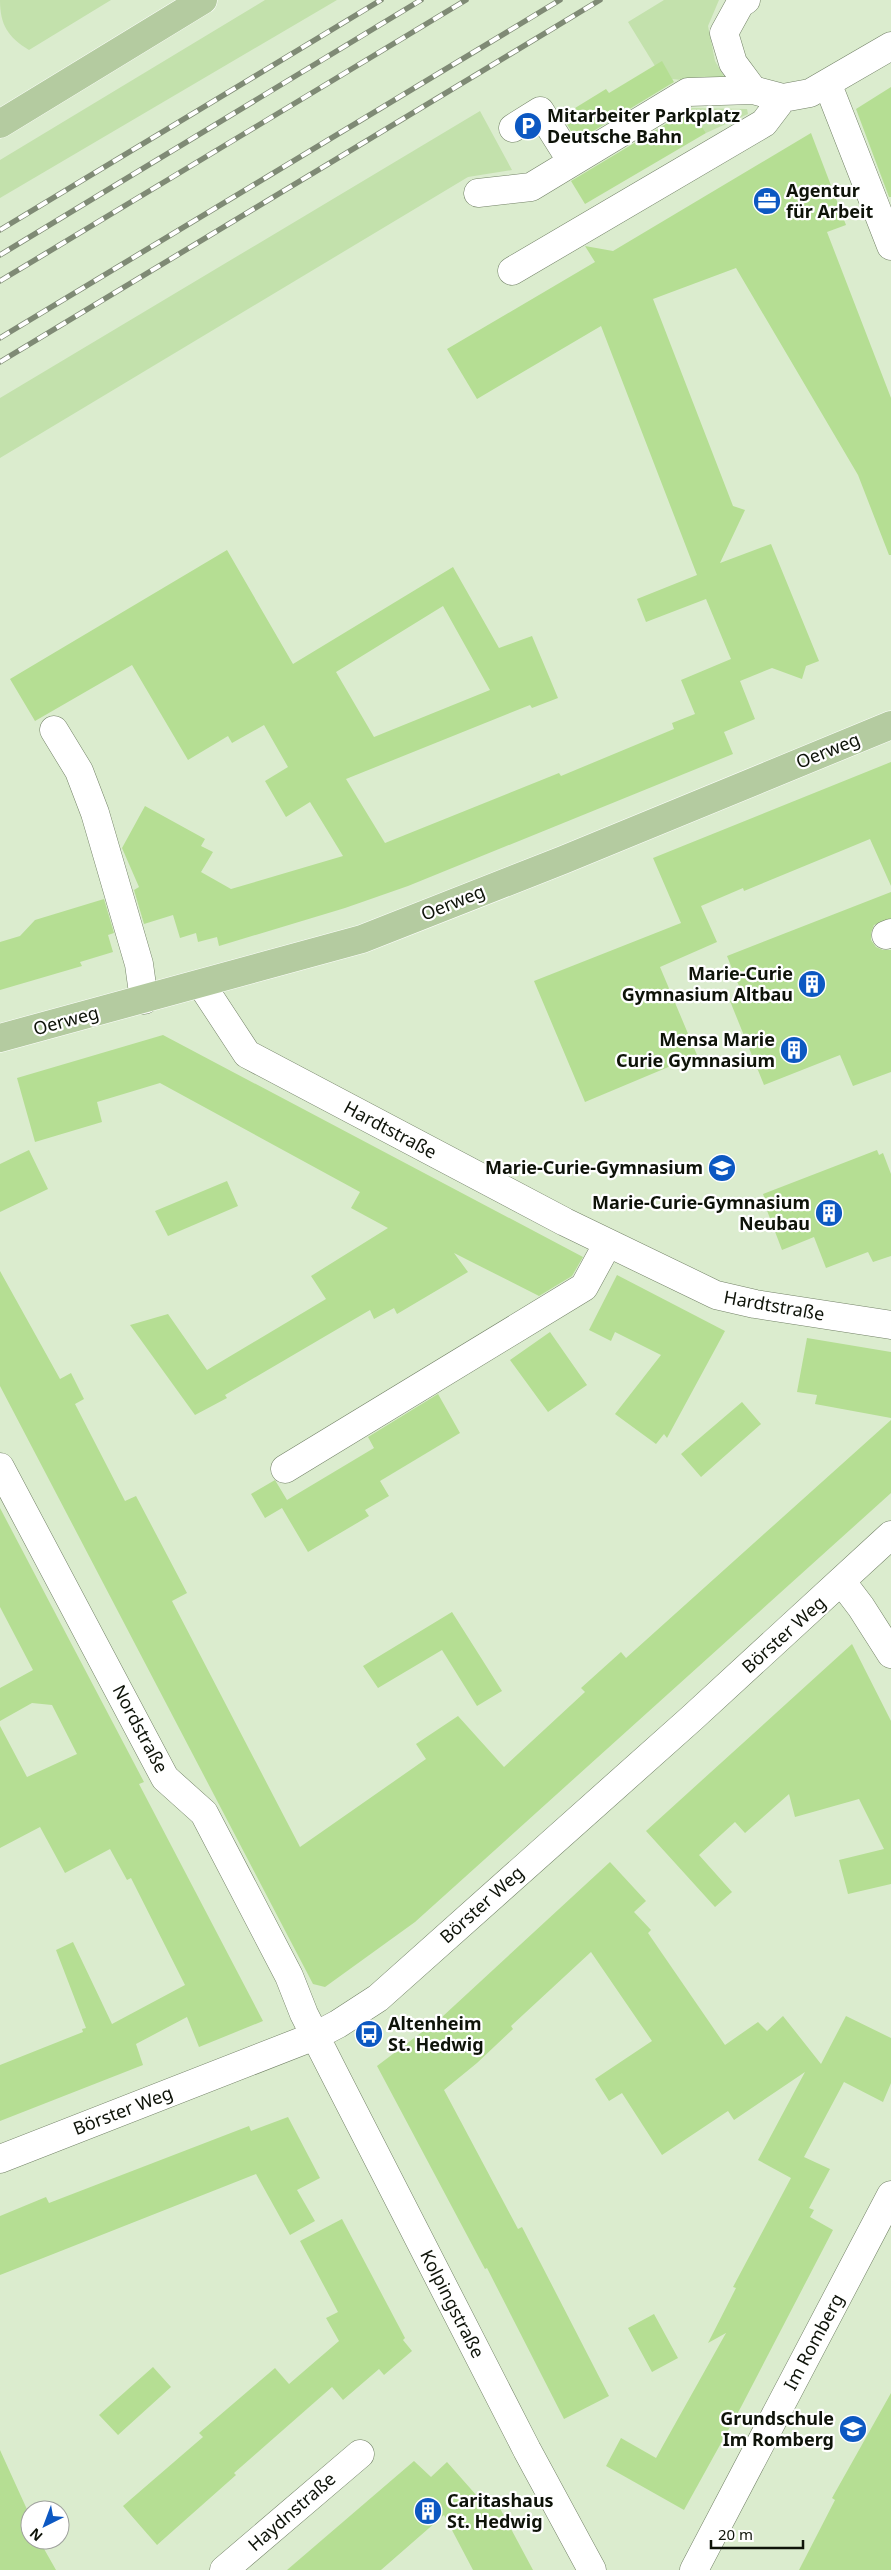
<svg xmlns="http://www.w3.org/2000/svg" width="891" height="2570" font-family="'Noto Sans',sans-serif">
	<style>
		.green { fill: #c3e1ac }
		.building { fill: #b5de93; fill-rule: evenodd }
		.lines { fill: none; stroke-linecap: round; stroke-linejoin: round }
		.minor-casing { stroke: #728166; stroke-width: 29 }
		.major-casing { stroke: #fff; stroke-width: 29 }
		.minor { stroke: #fff; stroke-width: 28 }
		.major { stroke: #b4cba0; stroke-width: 28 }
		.rail-casing { stroke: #7f8a75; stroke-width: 5.5 }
		.rail { stroke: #fff; stroke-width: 4; stroke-dasharray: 11; stroke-linecap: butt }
		.labels { text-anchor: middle; stroke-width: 4.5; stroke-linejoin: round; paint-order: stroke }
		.poi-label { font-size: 18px; font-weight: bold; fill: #0e1309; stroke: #fff; text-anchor: end }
		.street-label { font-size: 18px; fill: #0e1309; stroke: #fff }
	</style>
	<rect width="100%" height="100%" fill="#dbecce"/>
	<path class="green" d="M 0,0 L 111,0 L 29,50 C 8,37 0,25 0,0 Z
		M 265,0 L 337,0 L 0,198 L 0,160 Z
		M 664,0 L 719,0 L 708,26 L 715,61 L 729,85 L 672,79 L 662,62 L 655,66 L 628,22 Z
		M 690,108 L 747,109 L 748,114 L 706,133 Z
		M 480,111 L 512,170 L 468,177 L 0,458 L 0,398 Z"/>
	<path class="building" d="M 662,61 L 674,82 L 577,141 L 562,116 L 606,89 L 609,93 Z
		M 891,87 L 891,197 L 889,197 L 856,109 Z
		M 691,109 L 706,133 L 585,204 L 571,181 Z
		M 811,133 L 846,225 L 827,232 L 891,398 L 891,555 L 889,555 L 858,475 L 736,268 L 653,299 L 733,506 L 745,510 L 720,563 L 771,544 L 819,661 L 806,666 L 802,679 L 772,668 L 740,681 L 755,719 L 724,732 L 733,754 L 408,886 L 345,908 L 219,946 L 217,937 L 198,942 L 196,933 L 180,938 L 173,915 L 144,924 L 134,890 L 139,887 L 122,848 L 145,806 L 205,839 L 201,846 L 213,852 L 201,872 L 231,889 L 343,856 L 310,802 L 286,817 L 265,781 L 288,767 L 264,725 L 232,743 L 228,736 L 188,760 L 132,665 L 35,721 L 10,679 L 227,550 L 293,664 L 453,567 L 499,648 L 532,636 L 558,698 L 532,708 L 530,705 L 346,779 L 385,843 L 559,773 L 561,776 L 674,729 L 672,723 L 695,714 L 681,680 L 731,659 L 706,599 L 646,622 L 637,599 L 697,575 L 601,326 L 477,399 L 447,349 L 595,262 L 585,246 L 613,251 ZM 443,606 L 490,690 L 374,737 L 336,672 Z
		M 891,762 L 891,886 L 870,839 L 744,891 L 743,888 L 701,906 L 717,942 L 660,967 L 697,1055 L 585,1102 L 534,981 L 681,923 L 653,858 Z
		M 891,892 L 891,918 L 874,925 L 871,933 L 871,940 L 876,947 L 883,950 L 891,950 L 891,1072 L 853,1086 L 840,1055 L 764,1085 L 730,1001 L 743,996 L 727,956 Z
		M 104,899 L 114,933 L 108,935 L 113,952 L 80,962 L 82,966 L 0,990 L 0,942 L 20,936 L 35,920 Z
		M 163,1035 L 583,1257 L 572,1276 L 539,1296 L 454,1253 L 468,1272 L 397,1314 L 394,1308 L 374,1319 L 370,1310 L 225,1395 L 227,1398 L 195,1415 L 130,1325 L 168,1314 L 207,1370 L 326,1299 L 311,1276 L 388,1228 L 351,1208 L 360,1192 L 160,1083 L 97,1102 L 102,1122 L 35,1142 L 17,1078 Z
		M 29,1150 L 48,1189 L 0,1212 L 0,1164 Z
		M 877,1150 L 879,1155 L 883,1153 L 891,1174 L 891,1256 L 873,1262 L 868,1252 L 826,1268 L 814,1237 L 782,1250 L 763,1200 L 765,1199 L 763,1194 Z
		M 227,1181 L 238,1206 L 168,1236 L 155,1211 Z
		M 0,1271 L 60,1379 L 71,1373 L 84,1399 L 75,1404 L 125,1501 L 136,1496 L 187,1593 L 172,1601 L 300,1847 L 426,1759 L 416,1744 L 458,1716 L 504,1767 L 585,1692 L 581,1688 L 621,1652 L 626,1658 L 891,1420 L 891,1493 L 415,1922 L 325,1987 L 313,1984 L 0,1386 Z
		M 617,1275 L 725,1331 L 667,1438 L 664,1434 L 656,1444 L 615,1414 L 661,1355 L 615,1332 L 611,1341 L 589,1330 Z
		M 550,1332 L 587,1385 L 548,1412 L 510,1360 Z
		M 807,1338 L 891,1352 L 891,1418 L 815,1404 L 817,1395 L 797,1392 Z
		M 438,1394 L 460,1433 L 380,1481 L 389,1496 L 365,1510 L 369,1516 L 308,1552 L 282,1508 L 265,1518 L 251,1494 L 275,1480 L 287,1500 L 374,1448 L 368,1437 Z
		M 742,1402 L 761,1424 L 701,1477 L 681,1454 Z
		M 0,1508 L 144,1782 L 139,1784 L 263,2021 L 199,2047 L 187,2017 L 136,2044 L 143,2065 L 0,2121 L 0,2065 L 83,2032 L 82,2029 L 86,2028 L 56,1950 L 73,1942 L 112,2024 L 185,1985 L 131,1878 L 127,1880 L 110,1849 L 65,1873 L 40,1827 L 0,1848 L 0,1726 L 27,1777 L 77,1754 L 52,1705 L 32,1703 L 0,1721 L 0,1688 L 33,1670 L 0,1607 Z
		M 452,1612 L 502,1691 L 477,1706 L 442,1650 L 378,1688 L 363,1666 Z
		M 852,1644 L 891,1721 L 891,1884 L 848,1894 L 839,1860 L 884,1849 L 859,1799 L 795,1817 L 789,1794 L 745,1833 L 735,1822 L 699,1855 L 732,1892 L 715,1907 L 646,1831 Z
		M 610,1862 L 646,1901 L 634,1912 L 651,1930 L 648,1933 L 725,2045 L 758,2022 L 767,2031 L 783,2016 L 821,2064 L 846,2016 L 891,2038 L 891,2083 L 883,2102 L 844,2082 L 804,2157 L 830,2169 L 809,2208 L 814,2210 L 810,2217 L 833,2230 L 741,2407 L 684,2510 L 606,2466 L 621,2438 L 656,2458 L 726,2333 L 708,2343 L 736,2288 L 733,2287 L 791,2178 L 758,2160 L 805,2072 L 734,2120 L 728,2111 L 662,2155 L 622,2093 L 609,2101 L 595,2079 L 652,2041 L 591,1952 L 511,2026 L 513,2029 L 477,2063 L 444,2090 L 518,2229 L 522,2227 L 609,2396 L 564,2419 L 487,2268 L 485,2269 L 377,2066 L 442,2017 Z
		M 288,2117 L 320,2178 L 297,2190 L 315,2221 L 290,2235 L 256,2174 L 0,2275 L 0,2216 L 46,2197 L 49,2203 L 249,2126 L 251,2131 Z
		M 342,2219 L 405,2338 L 403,2340 L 412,2351 L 384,2375 L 379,2369 L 343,2400 L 332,2387 L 234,2473 L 236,2475 L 157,2545 L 123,2506 L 203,2437 L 199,2433 L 275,2368 L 289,2384 L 339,2341 L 326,2318 L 338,2312 L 300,2241 Z
		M 654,2314 L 678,2358 L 652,2372 L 628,2328 Z
		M 153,2367 L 171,2387 L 118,2435 L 99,2415 Z
		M 891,2393 L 891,2570 L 799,2570 L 835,2500 L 832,2498 Z
		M 0,2450 L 30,2516 L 30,2540 L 39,2540 L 56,2570 L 0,2570 Z
		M 414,2461 L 431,2477 L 447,2462 L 485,2505 L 495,2499 L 533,2570 L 473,2570 L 444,2515 L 381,2570 L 287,2570 Z"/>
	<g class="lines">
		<defs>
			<path id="minor" d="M 746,0 L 740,4 L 724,33 L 733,63 L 753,90
				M 828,85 L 891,246
				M 513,128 L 540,111 L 572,162
				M 478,193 L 531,187 L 688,92 L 753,90 L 783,98 L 810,93 L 891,46
				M 512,271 L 764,123 L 783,98
				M 54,730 L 79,771 L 95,813 L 139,964 L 144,1000
				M 886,935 L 891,933
				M 201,984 L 247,1054 L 565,1222 L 716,1295 L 755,1304 L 891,1325
				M 0,1467 L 165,1778 L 204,1813 L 289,1976 L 304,2014 L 334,2073 L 527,2450 L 592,2570
				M 285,1469 L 584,1287 L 608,1243
				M 842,1582 L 861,1607 L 891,1654
				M 0,2159 L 315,2036 L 338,2024 L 378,1998 L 692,1718 L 891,1535
				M 224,2570 L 360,2454
				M 694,2570 L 891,2195"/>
			<path id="major" d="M 0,124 L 203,0
				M 0,1038 L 362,939 L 563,860 L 891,725"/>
		</defs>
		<use href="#minor" class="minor-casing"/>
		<use href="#major" class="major-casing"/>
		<use href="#minor" class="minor"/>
		<use href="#major" class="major"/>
		<defs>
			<path id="rail" d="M 0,230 L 381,0
				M 0,255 L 421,0
				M 0,281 L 466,0
				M 0,338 L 560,0
				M 0,362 L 600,0"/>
		</defs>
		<use href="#rail" class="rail-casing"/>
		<use href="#rail" class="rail"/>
	</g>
	<defs>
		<symbol id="parking-disc" viewBox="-11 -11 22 22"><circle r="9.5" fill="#0c58c2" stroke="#fff"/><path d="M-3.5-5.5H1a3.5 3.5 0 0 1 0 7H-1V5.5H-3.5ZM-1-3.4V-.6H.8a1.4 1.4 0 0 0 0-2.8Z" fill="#fff"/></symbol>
		<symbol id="office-disc" viewBox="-11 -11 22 22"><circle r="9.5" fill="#0c58c2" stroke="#fff"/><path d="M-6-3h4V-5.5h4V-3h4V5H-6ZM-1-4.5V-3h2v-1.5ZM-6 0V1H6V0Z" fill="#fff"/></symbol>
		<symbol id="building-disc" viewBox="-11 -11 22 22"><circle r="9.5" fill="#0c58c2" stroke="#fff"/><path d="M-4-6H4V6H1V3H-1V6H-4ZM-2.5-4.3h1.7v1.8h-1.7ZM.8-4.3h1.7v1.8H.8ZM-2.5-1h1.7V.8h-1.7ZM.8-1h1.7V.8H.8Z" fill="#fff"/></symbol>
		<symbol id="school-disc" viewBox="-11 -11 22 22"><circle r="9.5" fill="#0c58c2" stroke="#fff"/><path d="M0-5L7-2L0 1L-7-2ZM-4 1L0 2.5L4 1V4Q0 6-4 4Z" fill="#fff"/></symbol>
		<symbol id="bus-disc" viewBox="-11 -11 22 22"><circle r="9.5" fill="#0c58c2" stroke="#fff"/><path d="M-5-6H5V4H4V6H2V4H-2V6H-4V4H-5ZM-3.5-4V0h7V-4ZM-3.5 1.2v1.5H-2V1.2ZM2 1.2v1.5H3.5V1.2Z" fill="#fff"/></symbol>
	</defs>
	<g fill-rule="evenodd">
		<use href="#parking-disc" x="512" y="110" width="32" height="32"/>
		<use href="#office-disc" x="751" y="185" width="32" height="32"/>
		<use href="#building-disc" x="796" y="968" width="32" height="32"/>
		<use href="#building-disc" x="778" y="1034" width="32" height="32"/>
		<use href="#school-disc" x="706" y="1152" width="32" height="32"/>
		<use href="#building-disc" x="813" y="1197" width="32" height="32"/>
		<use href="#bus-disc" x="353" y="2018" width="32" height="32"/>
		<use href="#school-disc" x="837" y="2413" width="32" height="32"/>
		<use href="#building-disc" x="412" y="2495" width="32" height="32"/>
	</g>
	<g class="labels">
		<g class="poi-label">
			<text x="547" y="122" text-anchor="start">Mitarbeiter Parkplatz<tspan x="547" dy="21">Deutsche Bahn</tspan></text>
			<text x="786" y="197" text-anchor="start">Agentur<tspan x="786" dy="21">für Arbeit</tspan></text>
			<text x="793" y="980">Marie-Curie<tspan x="793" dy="21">Gymnasium Altbau</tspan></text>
			<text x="775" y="1046">Mensa Marie<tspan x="775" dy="21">Curie Gymnasium</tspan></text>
			<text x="703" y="1174">Marie-Curie-Gymnasium</text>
			<text x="810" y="1209">Marie-Curie-Gymnasium<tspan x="810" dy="21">Neubau</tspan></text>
			<text x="388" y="2030" text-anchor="start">Altenheim<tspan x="388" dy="21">St. Hedwig</tspan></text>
			<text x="834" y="2425">Grundschule<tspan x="834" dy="21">Im Romberg</tspan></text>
			<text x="447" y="2507" text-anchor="start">Caritashaus<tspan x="447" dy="21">St. Hedwig</tspan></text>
		</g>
		<g class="street-label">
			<text transform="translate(828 751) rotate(-22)" y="6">Oerweg</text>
			<text transform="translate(453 903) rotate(-22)" y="6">Oerweg</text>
			<text transform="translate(66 1021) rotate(-15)" y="6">Oerweg</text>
			<text transform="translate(390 1130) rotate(28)" y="6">Hardtstraße</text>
			<text transform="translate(774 1306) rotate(10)" y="6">Hardtstraße</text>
			<text transform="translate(784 1635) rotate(-42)" y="6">Börster Weg</text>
			<text transform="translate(140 1729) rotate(62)" y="6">Nordstraße</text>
			<text transform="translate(482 1905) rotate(-42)" y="6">Börster Weg</text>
			<text transform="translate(123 2111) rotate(-21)" y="6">Börster Weg</text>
			<text transform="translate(452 2304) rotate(63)" y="6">Kolpingstraße</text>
			<text transform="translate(814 2342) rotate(-62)" y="6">Im Romberg</text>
			<text transform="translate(292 2512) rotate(-41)" y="6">Haydnstraße</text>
		</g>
	</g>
	<g transform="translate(45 2525) rotate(222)"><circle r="24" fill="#ffffff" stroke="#9fa19d"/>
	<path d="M0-4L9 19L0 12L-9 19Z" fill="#0c58c2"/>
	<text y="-8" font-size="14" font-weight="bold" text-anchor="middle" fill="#0e1309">N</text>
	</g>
	<path d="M711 2540v8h92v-8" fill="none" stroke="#0e1309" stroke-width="2.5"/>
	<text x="718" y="2540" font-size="15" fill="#0e1309" stroke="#ffffff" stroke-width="4" paint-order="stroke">20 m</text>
</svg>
